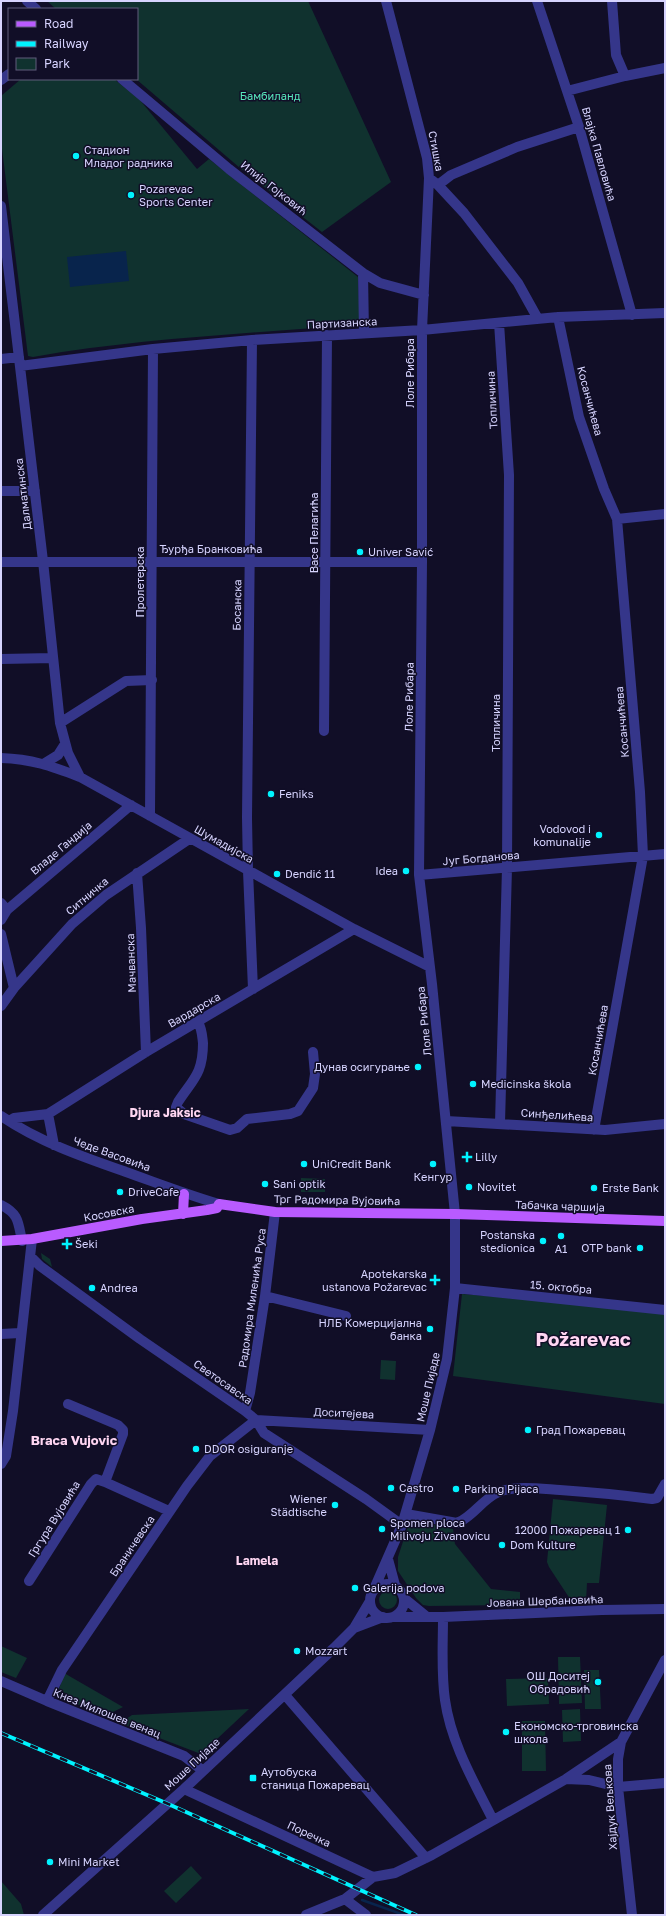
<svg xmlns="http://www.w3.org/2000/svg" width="666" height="1916" font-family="'Golos Text',sans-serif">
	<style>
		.green { fill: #10322f }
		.water { fill: #08244c }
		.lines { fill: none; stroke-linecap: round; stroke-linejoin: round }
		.stream { stroke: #08244c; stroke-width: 2.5 }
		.minor { stroke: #35368a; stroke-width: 10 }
		.major { stroke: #b95bff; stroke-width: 10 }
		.rail-casing { stroke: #00f3ff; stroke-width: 4 }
		.rail { stroke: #110e27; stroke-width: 2.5; stroke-dasharray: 8; stroke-linecap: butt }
		.poi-dot { fill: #00f3ff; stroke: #110e27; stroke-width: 1.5 }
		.labels { text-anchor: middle; stroke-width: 3; stroke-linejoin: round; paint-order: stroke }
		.park-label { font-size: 11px; fill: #57e8bc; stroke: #110e27 }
		.poi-label { font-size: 11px; fill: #d7d4ff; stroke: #110e27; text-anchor: start }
		.street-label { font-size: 11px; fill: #d7d4ff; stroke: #110e27 }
		.neighbourhood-label { font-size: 12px; font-weight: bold; fill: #ffd6f2; stroke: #110e27 }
		.quarter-label { font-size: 13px; font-weight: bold; fill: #ffd6f2; stroke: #110e27 }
		.town-label { font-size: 19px; font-weight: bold; fill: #ffd6f2; stroke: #110e27 }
	</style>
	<rect width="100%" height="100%" fill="#110e27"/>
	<path class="green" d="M 47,1 L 308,1 L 391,182 L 322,232 L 240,168 L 136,79 L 137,9 L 56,9 Z
		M 21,79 L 114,79 L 139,99 L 197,169 L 209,159 L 358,277 L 360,324 C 251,334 140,338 33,357 L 28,356 L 1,141 L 1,96 Z
		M 301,1178 L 325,1179 L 325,1192 L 301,1192 Z
		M 41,1253 L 50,1259 L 52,1267 L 42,1259 Z
		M 462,1294 L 565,1302 L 665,1314 L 665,1404 L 453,1376 Z
		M 381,1360 L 396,1361 L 395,1380 L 380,1379 Z
		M 553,1499 L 607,1505 L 599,1583 L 587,1583 L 586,1601 L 572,1602 L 549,1567 L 547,1562 Z
		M 410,1520 L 453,1529 L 455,1544 L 491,1589 L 520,1592 L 520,1605 L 429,1606 L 423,1605 L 416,1598 L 398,1571 L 398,1557 Z
		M379 1600a9 9 0 1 1 18 0a9 9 0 1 1-18 0Z
		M 1,1646 L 27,1658 L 16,1678 L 1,1672 Z
		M 558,1657 L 580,1657 L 582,1703 L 559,1704 Z
		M 584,1670 L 599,1670 L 601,1709 L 585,1709 Z
		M 64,1673 L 123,1707 L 105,1716 L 57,1696 Z
		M 548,1678 L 549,1704 L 507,1706 L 506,1679 Z
		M 249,1709 L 201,1754 L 120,1723 L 132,1715 Z
		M 580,1709 L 581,1741 L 563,1742 L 562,1710 Z
		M 522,1721 L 545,1721 L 546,1771 L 522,1771 Z
		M 191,1866 L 202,1878 L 176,1903 L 164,1891 Z
		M 1,1881 L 21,1904 L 24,1915 L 1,1915 Z"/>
	<path class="water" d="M 126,251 L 129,281 L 70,287 L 67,257 Z"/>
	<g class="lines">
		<path class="stream" d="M 362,1900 L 404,1915"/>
		<path class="minor" d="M 27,1 L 36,9
			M 537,1 L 579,127 L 632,315
			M 612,1 L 616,55 L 625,76
			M 122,79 L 229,169 L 363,273 L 380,283 L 424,295
			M 1,80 L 9,74
			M 567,91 L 625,76 L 665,68
			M 429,178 L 438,185 L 464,213 L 518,283 L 538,319
			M 438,185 L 451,175 L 517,147 L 579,127
			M 1,206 L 43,561 L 60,723 L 68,753 L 80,777
			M 363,273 L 364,333
			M 558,317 L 579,417 L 604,489 L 617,519 L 640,792 L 643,856 L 594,1130
			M 499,323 L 509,475 L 507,868 L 500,1123
			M 252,340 L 247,818 L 248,871 L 253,989
			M 1,359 L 19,357
			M 20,366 L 153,349 L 252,340 L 422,330 L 558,317 L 665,313
			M 1,491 L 35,491
			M 617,519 L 665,514
			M 1,562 L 422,562
			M 1,659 L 53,658
			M 60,723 L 126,681 L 152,680
			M 324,731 L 327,335
			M 1,758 C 32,759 51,766 80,777 L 354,929 L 430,967
			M 45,763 L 58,755 L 65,744
			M 150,816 L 153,349
			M 137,873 L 141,928 L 146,1052
			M 419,875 L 665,854
			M 1,903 L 7,910 L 1,920
			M 7,910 L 131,805
			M 1,934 L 14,988 L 1,1006
			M 14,988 L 72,924 L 106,895 L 189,839
			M 198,1022 C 202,1029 202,1035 203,1043 C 203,1074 193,1079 178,1102 L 176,1107 L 184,1114 L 230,1130 L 237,1128 L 247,1119 L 290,1114 L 298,1111 L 313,1088 L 315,1074 L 313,1052
			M 48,1114 L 54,1145
			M 1,1116 C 39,1142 83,1157 126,1172 C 157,1183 188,1195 219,1204
			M 9,1121 L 14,1118 L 48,1114 L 146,1052 L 354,929
			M 446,1121 L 605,1130 L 665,1124
			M 1,1205 C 19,1214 18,1222 22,1241
			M 31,1257 L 40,1266 L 140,1339 L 245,1411 L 256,1420 L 264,1433 L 366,1499 L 402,1525
			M 455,1288 L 665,1310
			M 265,1296 L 346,1316
			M 1,1334 L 20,1333
			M 68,1404 L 118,1425 L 123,1430 L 123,1434 L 105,1482 L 169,1511
			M 245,1411 L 250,1393 L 265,1296 L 275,1212
			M 1,1464 L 6,1456 L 13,1411 L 32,1239
			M 406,1514 L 457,1523 C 473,1517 482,1499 499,1492 C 515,1485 543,1489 560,1490 C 591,1492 621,1495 652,1499 L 657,1498 L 665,1484
			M 388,1559 L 395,1585
			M 29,1581 L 91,1484 L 96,1479 L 105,1482
			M370 1601a17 17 0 1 1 34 0a17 17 0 1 1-34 0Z
			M 374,1589 L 402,1525 L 430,1430 L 447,1359 L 455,1288 L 455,1214 L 432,984 L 419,875 L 422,562 L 422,330 L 429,178 L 427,158 L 386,1
			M 404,1598 L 426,1616
			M 393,1617 L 443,1617 L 602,1610 L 665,1609
			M 443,1617 C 443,1644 441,1673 445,1700 C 451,1743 474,1782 493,1820
			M 354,1628 L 383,1617
			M 1,1681 L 47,1701 L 184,1756 L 202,1770
			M 285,1695 L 426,1858
			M 47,1701 L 62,1670 L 187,1486 L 210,1456 L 256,1420 L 430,1430
			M 566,1779 L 589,1780 L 618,1787 L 665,1783
			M 184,1789 L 373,1877 L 395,1873 L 432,1855 L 566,1779 L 621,1742
			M 345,1899 L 366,1915
			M 43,1915 L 184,1789 L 334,1648 L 354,1628 L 370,1601
			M 306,1915 L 345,1899 L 373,1877
			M 632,1915 L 618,1787 L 618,1759 L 621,1742 L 665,1660"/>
		<path class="major" d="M 183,1214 L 184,1194
			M 1,1241 L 32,1239 L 142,1219 L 207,1210 L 217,1208 L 219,1204 L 275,1212 L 455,1214 L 665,1221"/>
		<defs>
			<path id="rail" d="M 1,1733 L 166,1803 L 416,1915"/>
		</defs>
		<use href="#rail" class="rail-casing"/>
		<use href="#rail" class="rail"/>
	</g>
	<g class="poi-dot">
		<circle cx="76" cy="156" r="4"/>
		<circle cx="131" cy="195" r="4"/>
		<circle cx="360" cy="552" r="4"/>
		<circle cx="271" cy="794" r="4"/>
		<circle cx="599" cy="835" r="4"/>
		<circle cx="406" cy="871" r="4"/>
		<circle cx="277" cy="874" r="4"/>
		<circle cx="418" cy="1067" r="4"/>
		<circle cx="473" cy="1084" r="4"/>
		<path d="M465 1151h4v4h4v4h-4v4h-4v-4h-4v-4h4z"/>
		<circle cx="304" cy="1164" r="4"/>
		<circle cx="433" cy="1164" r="4"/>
		<circle cx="265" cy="1184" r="4"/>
		<circle cx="469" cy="1187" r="4"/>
		<circle cx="594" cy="1188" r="4"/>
		<circle cx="120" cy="1192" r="4"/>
		<circle cx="561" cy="1236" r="4"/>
		<circle cx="543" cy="1241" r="4"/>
		<path d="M65 1238h4v4h4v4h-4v4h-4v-4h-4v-4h4z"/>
		<circle cx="640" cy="1248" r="4"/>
		<path d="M433 1274h4v4h4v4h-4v4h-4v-4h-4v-4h4z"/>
		<circle cx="92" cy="1288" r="4"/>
		<circle cx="430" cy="1329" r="4"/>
		<circle cx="528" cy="1430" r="4"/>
		<circle cx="196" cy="1449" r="4"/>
		<circle cx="391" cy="1488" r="4"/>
		<circle cx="456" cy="1489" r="4"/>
		<circle cx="335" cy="1505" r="4"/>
		<circle cx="382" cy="1529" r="4"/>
		<circle cx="628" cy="1530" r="4"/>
		<circle cx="502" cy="1545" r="4"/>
		<circle cx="355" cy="1588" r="4"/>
		<circle cx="297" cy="1651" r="4"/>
		<circle cx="598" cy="1682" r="4"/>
		<circle cx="506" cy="1732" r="4"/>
		<rect x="249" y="1774" width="8" height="8" rx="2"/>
		<circle cx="50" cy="1862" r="4"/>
	</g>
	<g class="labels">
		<g class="park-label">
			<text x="270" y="100">Бамбиланд</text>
		</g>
		<g class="poi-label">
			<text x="84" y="154">Стадион<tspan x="84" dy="13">Младог радника</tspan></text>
			<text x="139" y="193">Pozarevac<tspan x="139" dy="13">Sports Center</tspan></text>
			<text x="368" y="556">Univer Savić</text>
			<text x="279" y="798">Feniks</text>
			<text x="591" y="833" text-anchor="end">Vodovod i<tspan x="591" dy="13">komunalije</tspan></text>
			<text x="398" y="875" text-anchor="end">Idea</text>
			<text x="285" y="878">Dendić 11</text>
			<text x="410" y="1071" text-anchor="end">Дунав осигурање</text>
			<text x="481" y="1088">Medicinska škola</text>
			<text x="475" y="1161">Lilly</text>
			<text x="312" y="1168">UniCredit Bank</text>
			<text x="433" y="1181" text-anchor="middle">Кенгур</text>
			<text x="273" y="1188">Sani optik</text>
			<text x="477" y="1191">Novitet</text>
			<text x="602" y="1192">Erste Bank</text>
			<text x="128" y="1196">DriveCafe</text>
			<text x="535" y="1239" text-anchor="end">Postanska<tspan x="535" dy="13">stedionica</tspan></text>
			<text x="75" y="1248">Šeki</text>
			<text x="632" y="1252" text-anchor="end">OTP bank</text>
			<text x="561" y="1253" text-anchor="middle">A1</text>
			<text x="427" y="1278" text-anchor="end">Apotekarska<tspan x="427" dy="13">ustanova Požarevac</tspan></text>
			<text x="100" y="1292">Andrea</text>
			<text x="422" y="1327" text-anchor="end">НЛБ Комерцијална<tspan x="422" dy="13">банка</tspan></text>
			<text x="536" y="1434">Град Пожаревац</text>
			<text x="204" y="1453">DDOR osiguranje</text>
			<text x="399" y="1492">Castro</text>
			<text x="464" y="1493">Parking Pijaca</text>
			<text x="327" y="1503" text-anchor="end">Wiener<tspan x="327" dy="13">Städtische</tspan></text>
			<text x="390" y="1527">Spomen ploca<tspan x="390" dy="13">Milivoju Zivanovicu</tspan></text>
			<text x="620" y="1534" text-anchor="end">12000 Пожаревац 1</text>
			<text x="510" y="1549">Dom Kulture</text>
			<text x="363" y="1592">Galerija podova</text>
			<text x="305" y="1655">Mozzart</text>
			<text x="590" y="1680" text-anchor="end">ОШ Доситеј<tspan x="590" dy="13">Обрадовић</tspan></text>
			<text x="514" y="1730">Економско-трговинска<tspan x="514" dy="13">школа</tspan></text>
			<text x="261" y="1776">Аутобуска<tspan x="261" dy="13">станица Пожаревац</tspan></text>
			<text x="58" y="1866">Mini Market</text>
		</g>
		<g class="street-label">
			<text transform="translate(436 151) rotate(79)" y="4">Стишка</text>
			<text transform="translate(599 154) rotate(74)" y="4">Влајка Павловића</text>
			<text transform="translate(274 188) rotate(38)" y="4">Илије Гојковић</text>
			<text transform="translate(342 323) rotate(-3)" y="4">Партизанска</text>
			<text transform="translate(410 373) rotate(-90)" y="4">Лоле Рибара</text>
			<text transform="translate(492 400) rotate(-93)" y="4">Топличина</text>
			<text transform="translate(590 401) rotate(75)" y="4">Косанчићева</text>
			<text transform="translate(23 494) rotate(-97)" y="4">Далматинска</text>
			<text transform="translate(314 533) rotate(-90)" y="4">Васе Пелагића</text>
			<text x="211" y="553">Ђурђа Бранковића</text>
			<text transform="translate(140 582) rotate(-90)" y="4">Пролетерска</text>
			<text transform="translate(237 605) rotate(-89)" y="4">Босанска</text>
			<text transform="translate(409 697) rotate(-89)" y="4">Лоле Рибара</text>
			<text transform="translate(622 722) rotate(-95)" y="4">Косанчићева</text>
			<text transform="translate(496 723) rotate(-90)" y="4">Топличина</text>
			<text transform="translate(224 844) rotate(29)" y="4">Шумадијска</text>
			<text transform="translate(61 848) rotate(-40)" y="4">Владе Гандија</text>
			<text transform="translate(481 858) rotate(-5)" y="4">Југ Богданова</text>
			<text transform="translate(87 896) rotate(-40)" y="4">Ситничка</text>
			<text transform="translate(131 963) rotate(-92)" y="4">Мачванска</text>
			<text transform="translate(194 1010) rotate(-30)" y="4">Вардарска</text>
			<text transform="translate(424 1021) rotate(-96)" y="4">Лоле Рибара</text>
			<text transform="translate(598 1040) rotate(-80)" y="4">Косанчићева</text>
			<text transform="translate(557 1115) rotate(4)" y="4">Синђелићева</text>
			<text transform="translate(112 1154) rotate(20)" y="4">Чеде Васовића</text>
			<text transform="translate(337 1200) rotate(1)" y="4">Трг Радомира Вујовића</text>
			<text transform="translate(560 1206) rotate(2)" y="4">Табачка чаршија</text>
			<text transform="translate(109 1213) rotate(-11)" y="4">Косовска</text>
			<text transform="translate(561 1287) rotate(5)" y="4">15. октобра</text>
			<text transform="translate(252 1298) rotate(-82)" y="4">Радомира Миленића Руса</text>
			<text transform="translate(223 1382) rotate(35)" y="4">Светосавска</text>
			<text transform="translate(428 1387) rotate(-77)" y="4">Моше Пијаде</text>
			<text transform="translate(344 1413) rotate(3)" y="4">Доситејева</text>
			<text transform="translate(54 1519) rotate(-58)" y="4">Гргура Вујовића</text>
			<text transform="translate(132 1546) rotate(-56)" y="4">Браничевска</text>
			<text transform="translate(545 1601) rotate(-2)" y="4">Јована Шербановића</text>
			<text transform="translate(107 1713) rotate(22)" y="4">Кнез Милошев венац</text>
			<text transform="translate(192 1764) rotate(-43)" y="4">Моше Пијаде</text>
			<text transform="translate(610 1807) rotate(-94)" y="4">Хајдук Вељкова</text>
			<text transform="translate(309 1834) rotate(25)" y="4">Поречка</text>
		</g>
		<g class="neighbourhood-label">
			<text x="165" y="1117">Djura Jaksic</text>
			<text x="257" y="1565">Lamela</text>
		</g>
		<g class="quarter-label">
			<text x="74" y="1445">Braca Vujovic</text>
		</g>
		<g class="town-label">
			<text x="583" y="1346">Požarevac</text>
		</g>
	</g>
	<rect width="666" height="1916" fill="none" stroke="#d7d4ff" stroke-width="4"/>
	<rect x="8" y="8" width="130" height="72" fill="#110e27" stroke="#605d7d"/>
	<rect x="16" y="21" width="20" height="6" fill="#b95bff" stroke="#605d7d"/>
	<text x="44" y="28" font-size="12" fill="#d7d4ff">Road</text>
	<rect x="16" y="41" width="20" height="6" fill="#00f3ff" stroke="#605d7d"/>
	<text x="44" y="48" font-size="12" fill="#d7d4ff">Railway</text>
	<rect x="16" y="58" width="20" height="12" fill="#10322f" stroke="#605d7d"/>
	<text x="44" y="68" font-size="12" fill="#d7d4ff">Park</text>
</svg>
